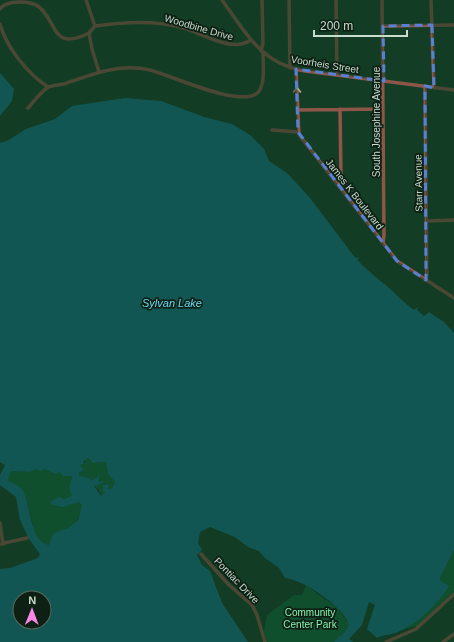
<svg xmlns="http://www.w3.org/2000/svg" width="454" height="642" font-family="Arial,sans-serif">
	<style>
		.green { fill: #0d673a }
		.water { fill: #11778a; fill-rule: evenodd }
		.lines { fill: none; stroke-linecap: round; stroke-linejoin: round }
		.minor { stroke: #8e5649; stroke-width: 3.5 }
		.oneway { stroke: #b3ae9f }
		.marked { fill: none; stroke: #5880d4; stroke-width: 3; stroke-dasharray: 8 5; stroke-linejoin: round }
		.labels { text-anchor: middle; stroke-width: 3.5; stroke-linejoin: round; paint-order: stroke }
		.street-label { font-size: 10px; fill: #c7ddcd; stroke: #0e1f14 }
		.park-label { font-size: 10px; fill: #86f4ae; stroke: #0e1f14 }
		.water-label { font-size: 11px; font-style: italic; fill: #64dcf7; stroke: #0e1f14 }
	</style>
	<rect width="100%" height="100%" fill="#133d24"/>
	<path class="green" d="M 86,459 L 91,459 L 92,461 L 90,463 L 106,462 L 108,474 L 115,482 L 112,488 L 108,489 L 107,484 L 103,485 L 103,492 L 105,492 L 101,496 L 99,490 L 94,486 L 103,483 L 103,481 L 98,482 L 100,475 L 91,481 L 90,478 L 79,476 L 79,473 L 84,470 L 80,465 L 84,464 Z
		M 37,469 L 50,469 L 55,474 L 60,472 L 63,476 L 72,476 L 69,489 L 73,496 L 65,499 L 58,498 L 50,502 L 52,505 L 68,505 L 79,502 L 82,505 L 80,517 L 68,528 L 58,533 L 49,545 C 29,540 32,505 23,492 C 20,486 14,484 8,481 L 11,471 L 30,472 Z
		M 454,550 L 454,591 L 417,626 L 406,628 C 421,616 439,603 448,586 L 441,581 L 440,578 Z
		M 306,585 L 337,608 L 349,624 L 346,631 L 334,642 L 267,642 L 264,631 L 267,615 L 294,595 L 302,595 Z"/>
	<path class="water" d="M 0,73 L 14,89 L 12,101 L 0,116 Z
		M 125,98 L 161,101 L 204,117 L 232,124 L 250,135 L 264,149 L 269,161 L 287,173 L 310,198 L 353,255 L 356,258 L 360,257 L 357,260 C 367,270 377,278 388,287 C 397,295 404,303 414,310 L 418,307 L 417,310 L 424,316 L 429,312 L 444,322 L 454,333 L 454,550 L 440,578 L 441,581 L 449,586 C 438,604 417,624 398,632 C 391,635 382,635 377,638 L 367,629 L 375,605 L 369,602 L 362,625 L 349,639 L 353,642 L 334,642 C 339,636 345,634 349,625 C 343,606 304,580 285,578 L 279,568 L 265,558 L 259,551 L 248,547 L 235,537 L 210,527 L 200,532 L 198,543 L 202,550 L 197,555 L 202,565 L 210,571 L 222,603 L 248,642 L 0,642 L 0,569 L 10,568 L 38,558 L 40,554 L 29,539 L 20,520 L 16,497 L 0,485 L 0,475 L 5,465 L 0,462 L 0,143 L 7,141 L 26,129 L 55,119 L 72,106 ZM 88,458 L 92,461 L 90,463 L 106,462 L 108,474 L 115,482 L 112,488 L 108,489 L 108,484 L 103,485 L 103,492 L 105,492 L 101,496 L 94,486 L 103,483 L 103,481 L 98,482 L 100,475 L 91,481 L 90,478 L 79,476 L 79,473 L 84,470 L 80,465 L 84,464 L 83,462 ZM 37,469 L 40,471 L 45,469 L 56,474 L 60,472 L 63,476 L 72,476 L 69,489 L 72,496 L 64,499 L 59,497 L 50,502 L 52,505 L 63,507 L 79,502 L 82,505 L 79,519 L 68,528 L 54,533 L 49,545 C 29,541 31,504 23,491 C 19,485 14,484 8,481 L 11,471 L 30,472 ZM 20,598 L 44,598 L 44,622 L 20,622 Z"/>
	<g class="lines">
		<path class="minor" d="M 86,0 L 95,26 L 89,33 L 92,49 L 99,72
			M 222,0 C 246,33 261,64 305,71 L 454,90
			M 289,0 L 290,68
			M 336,0 L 337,75
			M 382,0 L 384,235 L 383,243
			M 431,0 L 434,88
			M 0,9 C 6,0 30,0 39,7 C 58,22 51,52 89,33
			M 0,24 C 6,47 28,74 48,87
			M 95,26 C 125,22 154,20 184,28 C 204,34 231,53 251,40
			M 383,26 L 454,25
			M 261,51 L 263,43 L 262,0
			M 296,69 L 299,135 L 397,261 L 454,298
			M 425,86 L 427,274 L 426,280
			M 28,108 C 34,101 40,93 47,88 C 51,85 60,85 64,84 C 92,74 120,63 150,70 C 173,76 235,106 256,94 C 266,88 263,64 263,53
			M 297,110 L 383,109
			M 272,130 L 298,132
			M 339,187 L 341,179 L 340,109
			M 427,221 L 454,220
			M 0,523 L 3,544
			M 0,544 L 27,538
			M 201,554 L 229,585 L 252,605 L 257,615 L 265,642
			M 386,642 L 416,629 L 454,594
			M 443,642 L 454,634"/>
	</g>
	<defs><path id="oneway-chevron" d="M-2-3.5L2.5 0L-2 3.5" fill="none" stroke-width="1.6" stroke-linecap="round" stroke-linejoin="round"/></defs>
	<use class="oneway" href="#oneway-chevron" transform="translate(297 90) rotate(-91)"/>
	<path d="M0 0H454V642H0ZM 432,25 L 434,88 L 425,86 L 426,280 L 397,261 L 298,132 L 296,69 L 384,81 L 383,26 Z" fill="#133d24" fill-opacity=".55" fill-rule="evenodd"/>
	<path class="marked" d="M 432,25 L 434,88 L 425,86 L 426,280 L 397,261 L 298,132 L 296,69 L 384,81 L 383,26 Z"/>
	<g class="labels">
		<g class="street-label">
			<text transform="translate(199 27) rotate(16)" y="4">Woodbine Drive</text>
			<text transform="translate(325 64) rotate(9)" y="4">Voorheis Street</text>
			<text transform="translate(376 122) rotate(-90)" y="4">South Josephine Avenue</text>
			<text transform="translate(418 183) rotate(-91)" y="4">Starr Avenue</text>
			<text transform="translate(355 194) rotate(52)" y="4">James K Boulevard</text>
			<text transform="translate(237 580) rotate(46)" y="4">Pontiac Drive</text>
		</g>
		<g class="park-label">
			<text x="310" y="616">Community<tspan x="310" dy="12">Center Park</tspan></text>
		</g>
		<g class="water-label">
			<text x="172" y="307">Sylvan Lake</text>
		</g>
	</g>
	<g transform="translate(32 610) rotate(1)"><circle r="19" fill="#0e1f14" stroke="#586b5e"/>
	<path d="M0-3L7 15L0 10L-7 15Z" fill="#fb87e6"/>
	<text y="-6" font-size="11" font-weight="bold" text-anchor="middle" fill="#c7ddcd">N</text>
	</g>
	<path d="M314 30v6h93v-6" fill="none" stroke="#c7ddcd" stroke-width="2"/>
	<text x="320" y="30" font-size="12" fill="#c7ddcd" stroke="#0e1f14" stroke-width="3" paint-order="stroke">200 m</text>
</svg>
